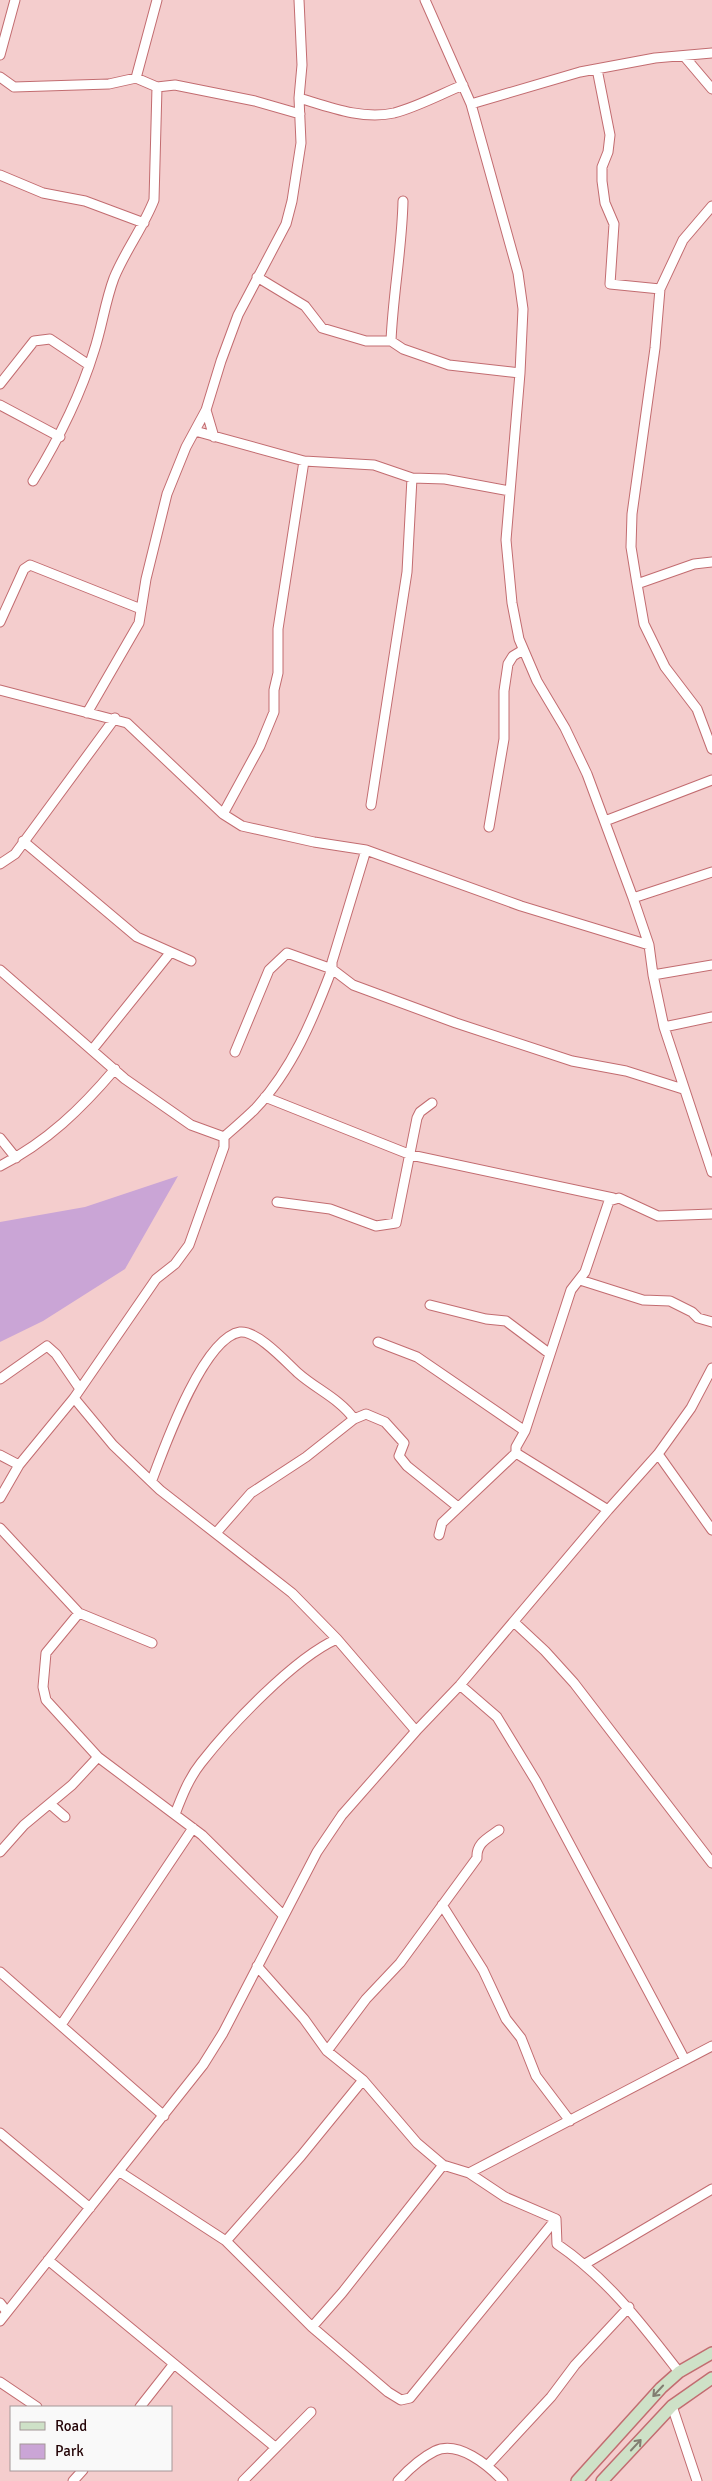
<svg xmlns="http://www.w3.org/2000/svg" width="712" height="2481" font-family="Signika,sans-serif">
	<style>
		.green { fill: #caa5d6 }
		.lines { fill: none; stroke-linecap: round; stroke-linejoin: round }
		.street-casing { stroke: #c26c70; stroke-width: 11 }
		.secondary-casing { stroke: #c26c70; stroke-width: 14 }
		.street { stroke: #fff; stroke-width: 9 }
		.secondary { stroke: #cee1c7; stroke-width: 11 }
		.oneway { stroke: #827e71 }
	</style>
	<rect width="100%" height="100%" fill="#f4cdcd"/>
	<path class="green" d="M 178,1176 L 125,1269 L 43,1321 L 0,1342 L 0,1222 L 85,1207 Z"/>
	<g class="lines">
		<defs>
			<path id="street" d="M 425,0 L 471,104 L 518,273 L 523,309 L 520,373 L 506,540 L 512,603 L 519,639 L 537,681 L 565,728 L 587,774 L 633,898 L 649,945 L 653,975 L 664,1027 L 712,1172
				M 0,55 L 15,0
				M 684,56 L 712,89
				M 597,69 L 610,135 L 608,152 L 602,167 L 602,181 L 605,203 L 614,224 L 610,284 L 660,289
				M 0,77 L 14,87 L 109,84 L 136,78 L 157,87 L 175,85 L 255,101 L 300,114
				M 136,78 L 157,0
				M 299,98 C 329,107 362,120 394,113 C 417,107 441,94 463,85
				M 471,104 L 580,72 L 655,58 L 712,53
				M 0,175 L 43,193 L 85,201 L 144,223
				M 257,277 L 305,306 L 322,328 L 366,341 L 391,341 L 403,349 L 449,365 L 520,373
				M 391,341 C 393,294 402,248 403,201
				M 0,384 L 34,341 L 50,339 L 89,365
				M 0,405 L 60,437
				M 206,410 L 214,437
				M 195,431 L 304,461 L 374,465 L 412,478 L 445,479 L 510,491
				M 33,481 C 58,440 80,397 94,351 C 102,327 105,302 114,278 C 125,251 143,228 154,200 L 157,87
				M 712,562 L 694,564 L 637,584 L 644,624 L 665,667 L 697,709 L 712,749
				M 637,584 L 631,547 L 632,514 L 655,348 L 660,289 L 683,240 L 712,206
				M 0,622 L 24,569 L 30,565 L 141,609
				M 0,690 L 127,723 L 223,814 L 242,826 L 314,842 L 366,850 L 521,906 L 649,945
				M 87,713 L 139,623 L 146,579 L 167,494 L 186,447 L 206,410 L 221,361 L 238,315 L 286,224 L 292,201 L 301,143 L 299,98 L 302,65 L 299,0
				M 371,805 L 407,572 L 412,478
				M 223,814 L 260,746 L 274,712 L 274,690 L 278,673 L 278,629 L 304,461
				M 605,821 L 712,780
				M 489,827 L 504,739 L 504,691 L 508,664 L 513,656 L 523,650
				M 23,841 L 137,937 L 191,961
				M 0,864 L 15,854 L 115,718
				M 633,898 L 712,872
				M 0,970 L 125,1079 L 191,1125 L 224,1137 L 224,1147 L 189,1245 L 175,1264 L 156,1279 L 74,1398 L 19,1465 L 0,1498
				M 653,975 L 712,965
				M 664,1027 L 712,1017
				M 92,1050 L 170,953
				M 235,1052 L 269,970 L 287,953 L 332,969 L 353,985 L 456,1023 L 572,1061 L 626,1071 L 683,1089
				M 265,1097 L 411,1155 L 613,1198
				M 224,1137 C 234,1128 245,1119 255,1109 C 292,1070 313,1019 332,969 L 332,962 L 366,850
				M 0,1138 L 16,1158
				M 0,1166 C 47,1142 81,1109 115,1069
				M 277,1202 L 330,1209 L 376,1226 L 396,1223 L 417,1118 L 420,1112 L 432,1103
				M 580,1280 L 643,1300 L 670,1301 L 692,1312 L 698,1318 L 712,1322
				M 430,1305 L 486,1319 L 506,1321 L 550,1354
				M 378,1342 L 417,1357 L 525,1431
				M 0,1379 L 47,1346 L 56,1354 L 80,1389
				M 74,1398 L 113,1445 L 160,1490 L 292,1593 L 337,1639 C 294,1658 230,1726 201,1763 C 189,1778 182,1796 175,1814
				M 516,1453 L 608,1510
				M 658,1454 L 712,1530
				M 0,1455 L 19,1465
				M 152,1480 C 164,1448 203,1338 240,1332 C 257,1330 286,1362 298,1373 C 316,1389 340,1399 354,1419
				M 0,1528 L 79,1613 L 152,1643
				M 216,1533 L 251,1493 L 306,1457 L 354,1419 L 366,1414 L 385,1422 L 404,1443 L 399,1456 L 407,1466 L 458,1507
				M 439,1535 L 442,1523 L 516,1453 L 516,1447 L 525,1431 L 571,1290 L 585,1272 L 609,1201 L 619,1198 L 658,1216 L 712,1214
				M 79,1613 L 46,1653 L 43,1687 L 46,1700 L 98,1757 L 202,1835 L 283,1915
				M 515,1623 L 545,1651 L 574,1683 L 712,1863
				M 337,1639 L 416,1731
				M 460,1685 L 497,1717 L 536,1781 L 685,2060
				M 50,1804 L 65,1817
				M 0,1852 L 24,1825 L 72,1785 L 98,1757
				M 442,1905 L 483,1970 L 506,2019 L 521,2038 L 536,2076 L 570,2121
				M 257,1966 L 304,2019 L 327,2051 L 363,2080 L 417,2143 L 443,2165 L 469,2173 L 505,2197 L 556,2219 L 557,2244 C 608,2279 641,2323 679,2372
				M 0,1972 L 164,2116
				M 61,2025 L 193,1828
				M 327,2051 L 366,1999 L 400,1963 L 477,1858 C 476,1843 488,1838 499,1830
				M 0,2133 L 90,2208
				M 120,2172 L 226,2241 L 312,2327 L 388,2392 L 401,2400 L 410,2398 L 556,2219
				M 469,2173 L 712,2046
				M 226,2241 L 301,2156 L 363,2080
				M 48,2260 L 275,2447
				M 585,2264 L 712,2189
				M 0,2303 L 7,2312
				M 0,2321 L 203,2065 L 223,2033 L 317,1852 L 342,1815 L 416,1731 L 460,1685 L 608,1510 L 658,1454 L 691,1408 L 712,1368
				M 312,2327 L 342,2293 L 443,2165
				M 0,2382 L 37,2407
				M 672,2406 L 697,2481
				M 140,2407 L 173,2365
				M 488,2465 L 551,2397 L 575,2365 L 629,2307
				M 73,2481 L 83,2470
				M 243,2481 L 311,2412
				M 398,2481 C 408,2470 421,2458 435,2451 C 458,2440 488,2465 503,2481"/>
			<path id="secondary" d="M 577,2481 L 661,2388 L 679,2372 L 712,2353
				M 602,2481 L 672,2406 L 712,2378"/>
		</defs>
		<use href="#street" class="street-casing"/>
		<use href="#secondary" class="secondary-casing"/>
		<use href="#street" class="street"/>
		<use href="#secondary" class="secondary"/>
	</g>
	<defs><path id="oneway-shaft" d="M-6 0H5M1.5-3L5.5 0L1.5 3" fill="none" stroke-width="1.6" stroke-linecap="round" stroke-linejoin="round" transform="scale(1.25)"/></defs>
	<g class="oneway">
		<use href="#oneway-shaft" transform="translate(658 2391) rotate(133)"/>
		<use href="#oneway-shaft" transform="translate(636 2445) rotate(-47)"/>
	</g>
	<rect x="10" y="2406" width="162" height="65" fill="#f9f9f9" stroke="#a49798"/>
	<rect x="20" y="2422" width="25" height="8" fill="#cee1c7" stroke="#a49798"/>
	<text x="55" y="2431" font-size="15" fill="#240407">Road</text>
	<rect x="20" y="2444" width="25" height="15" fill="#caa5d6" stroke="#a49798"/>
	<text x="55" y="2456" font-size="15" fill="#240407">Park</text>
</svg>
